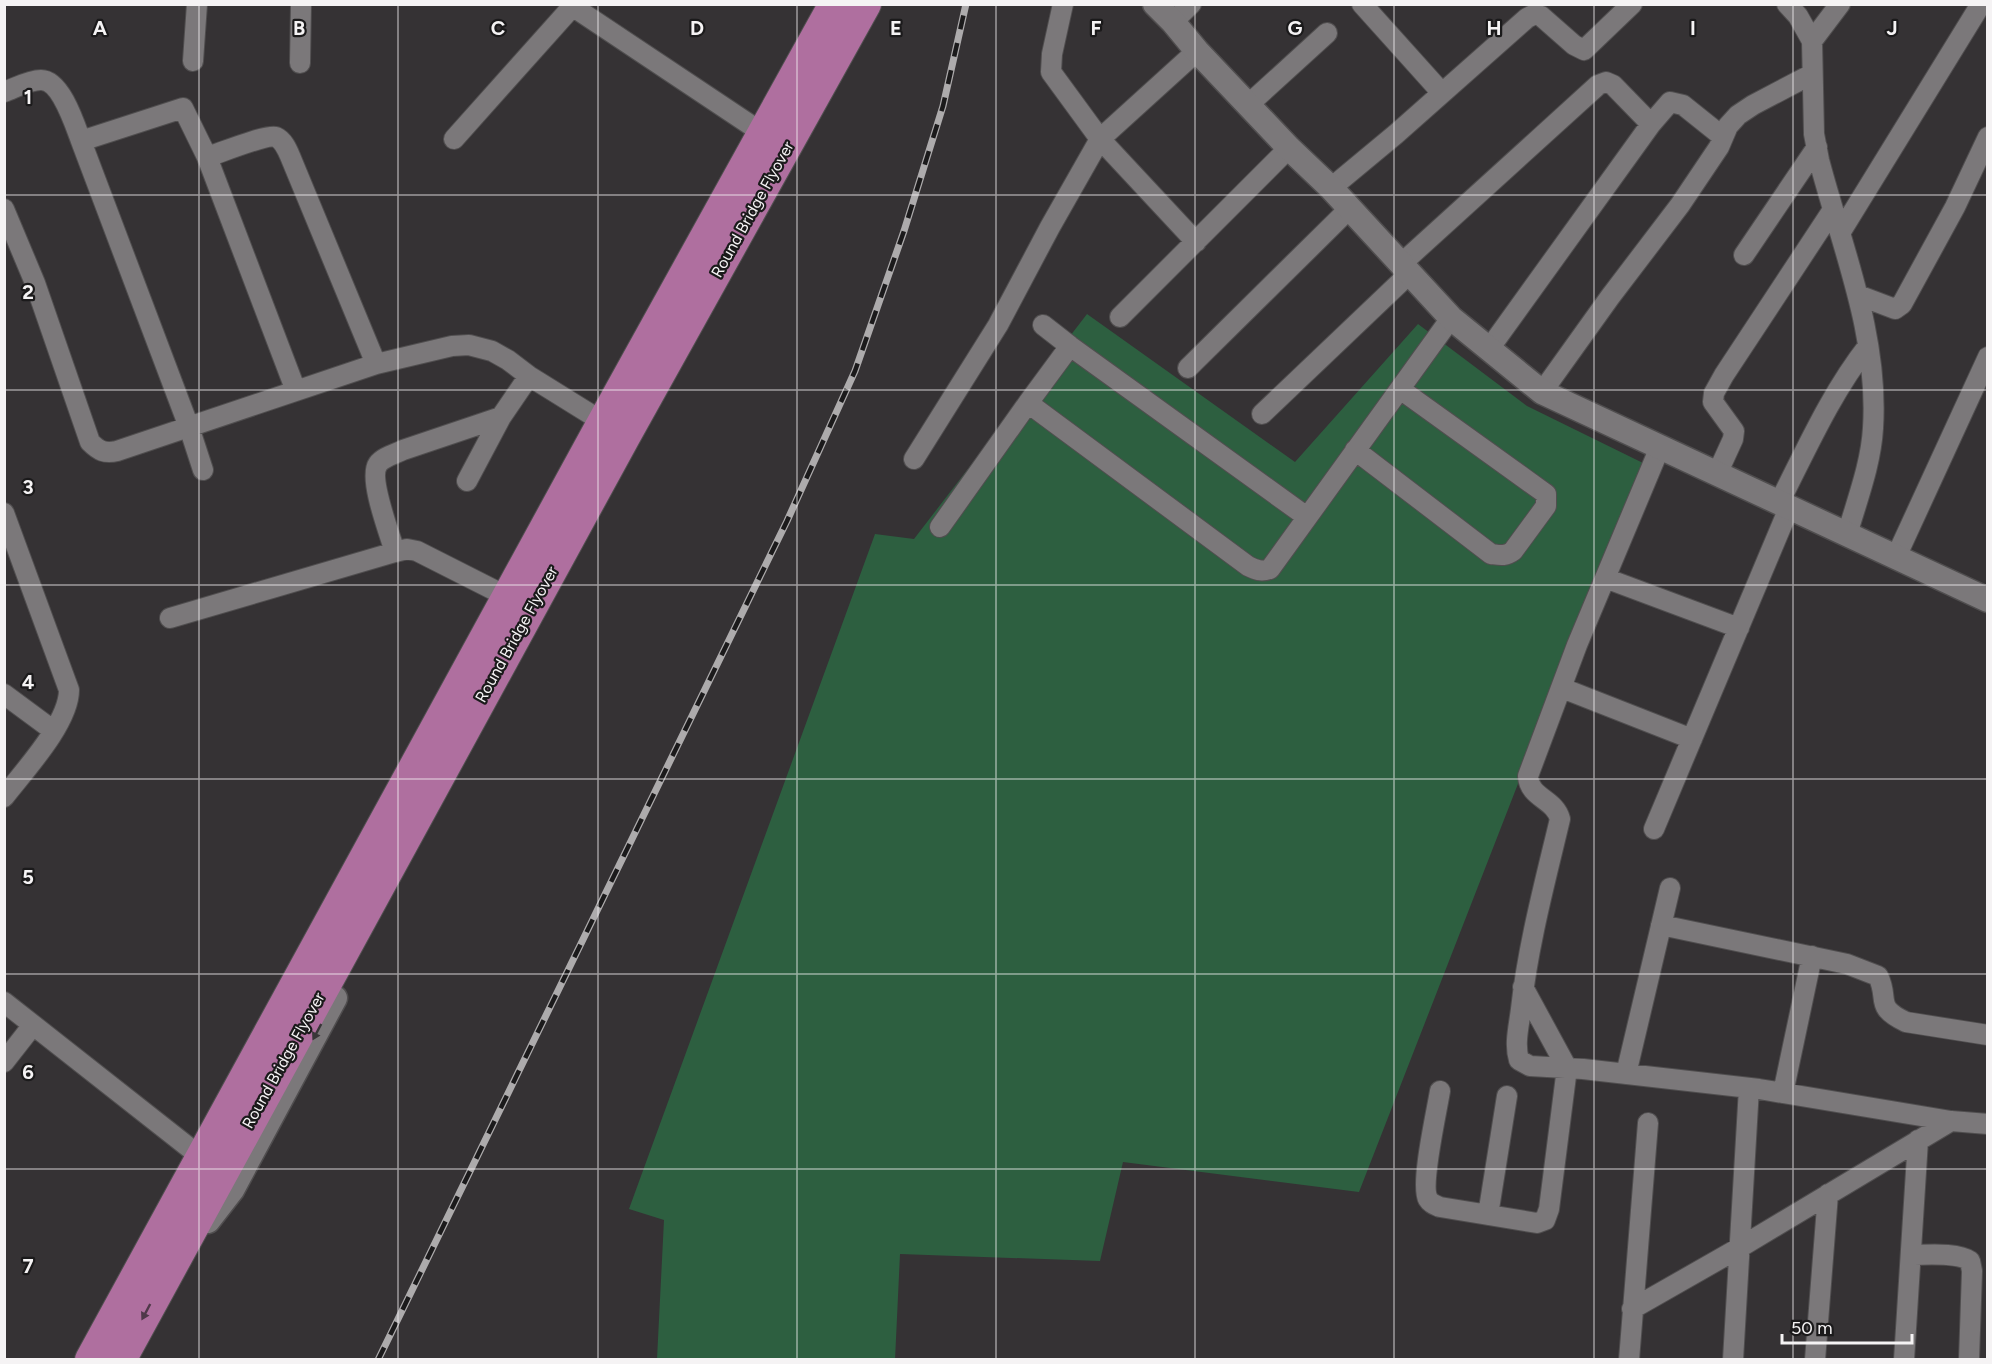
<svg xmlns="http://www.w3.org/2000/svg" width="1992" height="1364" font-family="Figtree,sans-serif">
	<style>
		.green { fill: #2d5f40 }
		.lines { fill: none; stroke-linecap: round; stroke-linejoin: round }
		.minor-casing { stroke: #504e4f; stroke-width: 22 }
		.tertiary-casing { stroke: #504e4f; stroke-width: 27 }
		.primary-casing { stroke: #504e4f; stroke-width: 34 }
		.minor { stroke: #7b787a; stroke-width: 20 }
		.tertiary { stroke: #7b787a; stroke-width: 24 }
		.primary { stroke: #af6f9f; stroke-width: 32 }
		.rail-casing { stroke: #adabac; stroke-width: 7 }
		.rail { stroke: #1b1a1b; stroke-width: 4.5; stroke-dasharray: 14; stroke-linecap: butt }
		.oneway { fill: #383638 }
		.oneway2 { fill: #4f3849 }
		.grid { fill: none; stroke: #f5f3f4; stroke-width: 1.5; stroke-opacity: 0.55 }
		.labels { text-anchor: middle; stroke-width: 4.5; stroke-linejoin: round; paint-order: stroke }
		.street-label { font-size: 16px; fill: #f5f3f4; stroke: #1b1a1b }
		.grid-label { font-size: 20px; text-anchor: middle; font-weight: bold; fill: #f5f3f4; stroke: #1b1a1b; stroke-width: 4.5; stroke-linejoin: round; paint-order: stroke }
	</style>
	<rect width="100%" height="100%" fill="#353234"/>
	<path class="green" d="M 1087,314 L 1295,462 L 1418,324 L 1527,406 L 1643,463 L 1359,1192 L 1123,1162 L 1100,1261 L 900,1254 L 895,1360 L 657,1359 L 664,1220 L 629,1209 L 875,534 L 914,539 Z"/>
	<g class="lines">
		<defs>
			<path id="minor" d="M 569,4 L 755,128
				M 1063,4 L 1052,54 L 1051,72 L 1100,139 L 1196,242
				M 1362,4 L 1442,93
				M 1787,4 L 1798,16 L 1812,41
				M 1840,4 L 1812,41 L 1814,134 L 1819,160 C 1842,248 1879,335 1873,428 C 1871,464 1857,500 1847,535
				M 1173,22 L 1191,4
				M 193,61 L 197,4
				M 300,63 L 301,4
				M 4,92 C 15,88 29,80 41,80 C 61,80 75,125 81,141 L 189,427 L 203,470
				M 1248,105 L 1327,33
				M 454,139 L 572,7
				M 81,141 L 183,108 L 207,157 L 296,391
				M 207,157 C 220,153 266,134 276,137 C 283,140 287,149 290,156 L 376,364
				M 1331,188 L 1396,134 L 1527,18 L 1535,14 L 1541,16 L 1574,45 L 1584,50 L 1632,4
				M 4,209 L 35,283 L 90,442 C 99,451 105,454 117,451 L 376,364 L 452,346 L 469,345 L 492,351 L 508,360 L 529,376 L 595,417
				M 1840,233 L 1981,4
				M 1744,255 L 1817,147
				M 1401,264 L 1598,85 L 1606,82 L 1613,85 L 1651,124
				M 1858,295 L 1895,309 L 1902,304 L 1955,207 L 1988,137
				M 1120,317 L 1289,148
				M 1043,325 L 1070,346 L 1307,517
				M 1489,349 L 1651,124 L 1670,102 L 1683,105 L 1723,137
				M 1188,368 L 1350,208
				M 1542,392 L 1610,297 L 1680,205 L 1719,147 L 1728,126 L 1738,115 L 1753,105 L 1812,74
				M 1028,403 L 1070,346
				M 1262,414 L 1410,273
				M 1660,447 L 1577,645 L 1528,776 C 1529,798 1555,799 1560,819 C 1545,882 1528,945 1521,1009 C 1519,1026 1514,1044 1519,1060 L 1530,1066 L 1583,1069 L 1759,1089 L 1951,1121 L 1988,1124
				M 1355,450 L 1491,554 C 1499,555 1505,557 1513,551 L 1546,506 L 1546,494 L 1400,389
				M 914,459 L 998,325 L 1050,227 L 1100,139 L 1197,51
				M 1717,474 L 1733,439 L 1734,431 L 1713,402 L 1714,393 L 1724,375 L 1832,211
				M 467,481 L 501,417
				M 1779,503 C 1806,450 1831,393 1868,346
				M 4,513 L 69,690 C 69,723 24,771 4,797
				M 940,527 L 1028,403 L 1248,566 C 1256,570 1261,572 1270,569 L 1451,318
				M 395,552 L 407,549 L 417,551 L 498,592
				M 1896,557 L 1988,357
				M 1605,578 L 1739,628
				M 170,618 L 395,552 C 390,535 368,478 378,464 C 383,457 395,454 403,450 L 501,417 L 529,376
				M 1562,688 L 1692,739
				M 4,694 L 54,731
				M 1654,829 L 1789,508
				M 1661,925 L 1847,964 L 1878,976 C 1890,1000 1873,1006 1906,1022 L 1988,1035
				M 4,1002 L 201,1157
				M 4,1062 L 33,1025
				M 1626,1074 L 1670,888
				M 1440,1091 C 1437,1110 1420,1185 1428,1199 C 1431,1204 1435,1205 1440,1207 L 1537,1223 L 1545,1220 L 1549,1209 L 1567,1068 L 1523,987
				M 1783,1093 L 1812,956
				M 1488,1215 L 1507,1096
				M 1911,1255 C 1927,1255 1957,1252 1970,1261 L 1972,1271 L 1969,1360
				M 1632,1309 L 1739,1248 L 1951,1121
				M 1629,1360 L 1648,1123
				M 1733,1360 L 1749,1088
				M 1815,1360 L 1828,1194
				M 1904,1360 L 1918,1140"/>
			<path id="tertiary" d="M 1155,4 L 1173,22 L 1197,51 L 1289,148 L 1331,188 L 1451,318 L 1542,392 L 1988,600
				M 208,1221 L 232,1190 L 335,998"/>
			<path id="primary" d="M 91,1360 L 603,423 L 835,4
				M 120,1360 L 625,435 L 865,4"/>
		</defs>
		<use href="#minor" class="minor-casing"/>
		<use href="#tertiary" class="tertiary-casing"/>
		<use href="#primary" class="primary-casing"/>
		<use href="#minor" class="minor"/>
		<use href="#tertiary" class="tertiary"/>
		<use href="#primary" class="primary"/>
		<defs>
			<path id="rail" d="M 378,1360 L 787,521 L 855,371 L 904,231 L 943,106 L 966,4"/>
		</defs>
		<use href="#rail" class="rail-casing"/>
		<use href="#rail" class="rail"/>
	</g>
	<defs><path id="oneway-solid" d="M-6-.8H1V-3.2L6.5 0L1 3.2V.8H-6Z" transform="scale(1.5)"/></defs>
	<use class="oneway" href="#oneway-solid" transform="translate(317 1032) rotate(118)"/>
	<use class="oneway2" href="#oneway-solid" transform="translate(146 1312) rotate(118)"/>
	<path class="grid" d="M 199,4 L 199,1360M 398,4 L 398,1360M 598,4 L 598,1360M 797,4 L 797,1360M 996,4 L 996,1360M 1195,4 L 1195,1360M 1394,4 L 1394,1360M 1594,4 L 1594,1360M 1793,4 L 1793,1360M 4,195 L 1988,195M 4,390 L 1988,390M 4,585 L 1988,585M 4,779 L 1988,779M 4,974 L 1988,974M 4,1169 L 1988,1169"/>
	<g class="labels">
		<g class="street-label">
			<text transform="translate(752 209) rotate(-61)" y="6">Round Bridge Flyover</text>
			<text transform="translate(516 634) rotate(-61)" y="6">Round Bridge Flyover</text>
			<text transform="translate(283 1060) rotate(-61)" y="6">Round Bridge Flyover</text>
		</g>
	</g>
	<g class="grid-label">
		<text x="100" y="35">A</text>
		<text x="299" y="35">B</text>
		<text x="498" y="35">C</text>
		<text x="697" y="35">D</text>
		<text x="896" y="35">E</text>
		<text x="1096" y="35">F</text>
		<text x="1295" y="35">G</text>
		<text x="1494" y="35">H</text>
		<text x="1693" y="35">I</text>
		<text x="1892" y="35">J</text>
		<text x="28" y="104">1</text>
		<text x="28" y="299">2</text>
		<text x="28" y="494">3</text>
		<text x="28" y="689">4</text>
		<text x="28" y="884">5</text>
		<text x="28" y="1079">6</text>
		<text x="28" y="1273">7</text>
	</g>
	<rect width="1992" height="1364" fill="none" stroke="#f5f3f4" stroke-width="12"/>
	<path d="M1782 1334v9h130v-9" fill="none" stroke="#f5f3f4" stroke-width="3"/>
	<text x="1791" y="1334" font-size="18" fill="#f5f3f4" stroke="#1b1a1b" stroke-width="4.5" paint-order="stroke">50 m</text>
</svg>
